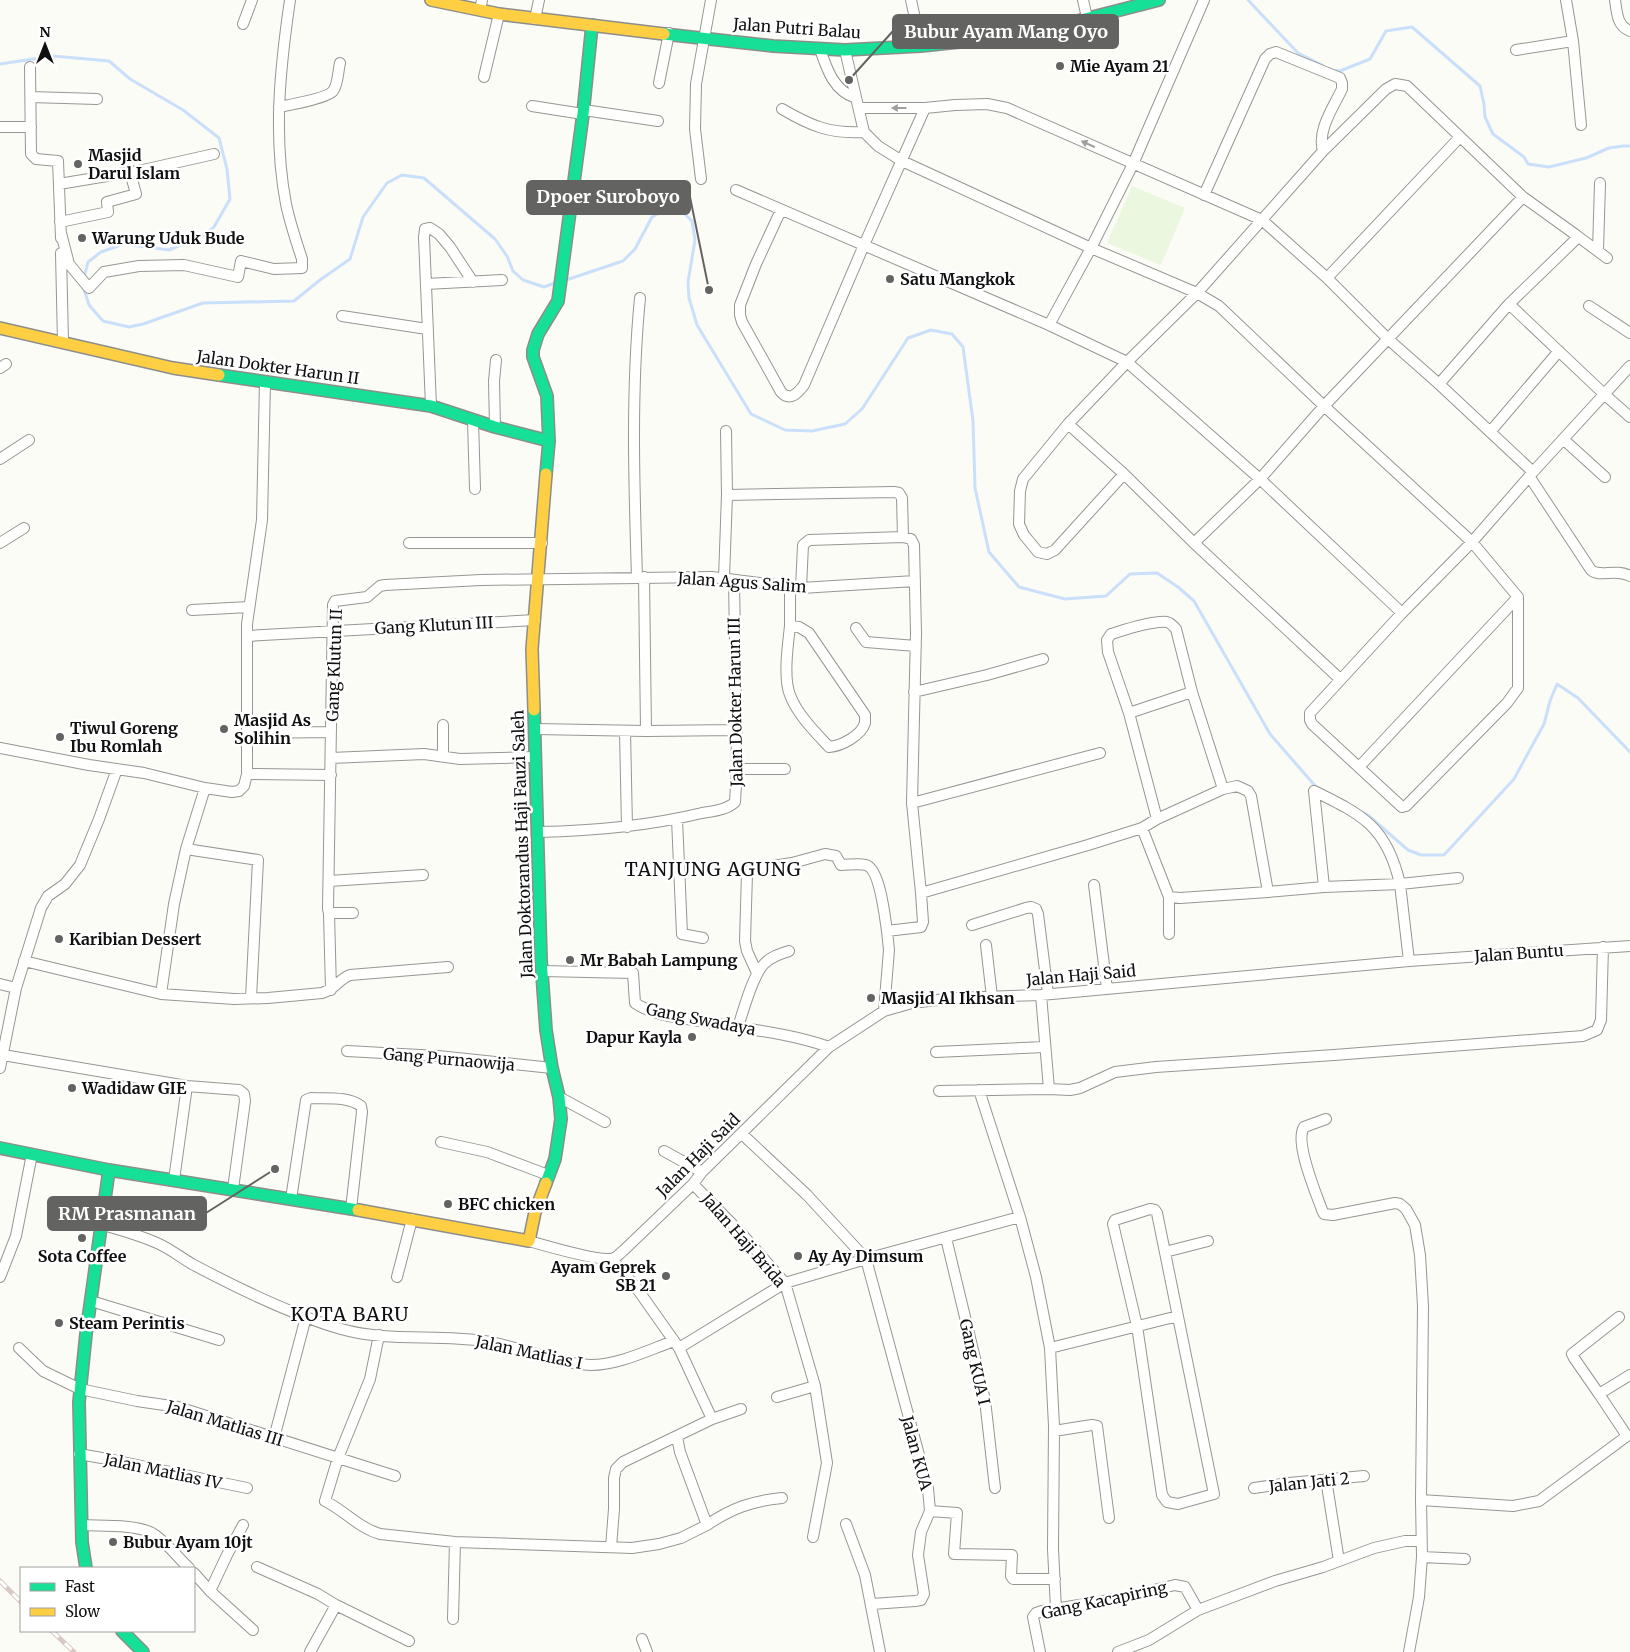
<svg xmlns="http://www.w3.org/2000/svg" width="1630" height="1652" font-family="Merriweather,serif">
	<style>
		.pitch { fill: #ecf7df }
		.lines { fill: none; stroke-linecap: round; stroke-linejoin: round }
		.stream { stroke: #cadff9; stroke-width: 3 }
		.street-casing { stroke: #969694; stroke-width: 12 }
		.fast-casing { stroke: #8d8d8b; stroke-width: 14 }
		.slow-casing { stroke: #8d8d8b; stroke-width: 14 }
		.street { stroke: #fffffe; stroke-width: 10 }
		.fast { stroke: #16e098; stroke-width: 11 }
		.slow { stroke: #ffcf43; stroke-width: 11 }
		.rail-casing { stroke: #dac8c4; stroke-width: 5 }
		.rail { stroke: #fff; stroke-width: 3; stroke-dasharray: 9; stroke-linecap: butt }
		.oneway { fill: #9f9f9f }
		.poi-dot { fill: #636361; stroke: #fff; stroke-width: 2 }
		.labels { text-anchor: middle; stroke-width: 5; stroke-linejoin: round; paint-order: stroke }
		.street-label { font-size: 16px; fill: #101010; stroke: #fff }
		.poi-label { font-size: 16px; font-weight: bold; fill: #101010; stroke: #fff; text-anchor: start }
		.quarter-label { font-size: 19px; letter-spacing: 1px; fill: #101010; stroke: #fff }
		.leader { fill: none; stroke: #636361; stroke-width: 2 }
		.callout-dot { fill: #636361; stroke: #fff; stroke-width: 2 }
		.callout { fill: #636361; stroke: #636361; stroke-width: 2 }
		.callout-label { font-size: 18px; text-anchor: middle; font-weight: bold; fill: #fff }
	</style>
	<rect width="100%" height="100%" fill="#fcfcf7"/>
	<path class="pitch" d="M 1132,186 L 1185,208 L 1161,265 L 1107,243 Z"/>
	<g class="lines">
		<path class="stream" d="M 1248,0 L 1298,53 L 1322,65
			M 0,64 L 53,56 L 109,61 L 130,79 L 183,110 L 219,138 L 227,169 L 230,199 L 214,227 L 202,236 L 169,250 L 124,244 L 101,252 L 88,262 L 84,278
			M 1329,70 L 1340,71 L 1370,59 L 1386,31 L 1412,27 L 1480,86 L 1484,104 L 1485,117 L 1493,134 L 1524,157 L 1528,164 L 1549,167 L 1586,158 L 1609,148 L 1623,146 L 1630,146
			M 566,280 L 623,261 L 635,249 L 652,217 L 665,210 L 685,214 L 692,221 L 695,240 L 688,282 L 689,298 L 697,325 L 751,414 L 785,430 L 812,431 L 845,424 L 862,409 L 908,338 L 931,330 L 952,334 L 963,347 L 973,421 L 975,488 L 989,552 L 1019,587 L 1065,599 L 1106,596 L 1130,574 L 1157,573 L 1178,587 L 1194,601 L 1270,734 L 1317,788
			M 84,289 L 89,305 L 103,321 L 129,327 L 143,324 L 203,303 L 294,301 L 320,280 L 350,259 L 363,217 L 387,183 L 402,175 L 424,178 L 495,239 L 507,256 L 513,271 L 523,280 L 544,287 L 555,283
			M 1362,812 L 1369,816 L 1408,850 L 1421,855 L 1444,855 L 1514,779 L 1544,724 L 1550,701 L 1557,684 L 1578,698 L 1630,752"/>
		<defs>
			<path id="street" d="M 911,0 L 921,46
				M 1083,0 L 1087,18
				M 1566,0 L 1573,41 L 1581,125
				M 1615,0 C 1617,13 1617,26 1630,31
				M 480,10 L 482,0
				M 535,19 L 539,0
				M 243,24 L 252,0
				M 820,49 C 827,70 834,91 856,98
				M 845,50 L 864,132 L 878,146 L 902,161 L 1091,248 L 1197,293 L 1219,306 L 1324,406 L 1472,542 L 1518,597 L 1518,688 L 1507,703 L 1406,806 L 1402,807 L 1312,724 L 1310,720 L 1310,713 L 1402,613 L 1472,542 L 1533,472 L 1630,366
				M 1516,50 L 1573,41
				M 30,67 L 31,154 L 36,159 L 58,161 L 61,238
				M 484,77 L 499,14
				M 659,83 L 669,33
				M 31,97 L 97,99
				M 532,106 L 583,114
				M 279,107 C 289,105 328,98 333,91 C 338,85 338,71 340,63
				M 859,108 L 925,108 L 955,105 L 987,104 L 1007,108 L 1262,220 L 1327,278 L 1388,339 L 1439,384 L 1533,472
				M 782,109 C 811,126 830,134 864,132
				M 584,110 L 658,121
				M 0,127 L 31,127
				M 701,179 L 695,129 L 696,84 L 711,0
				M 59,184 L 143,170 L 214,154
				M 736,190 L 1049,325 L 1127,362 L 1260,479 L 1402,613
				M 1204,195 L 1265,59 L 1270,54 L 1276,52 L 1340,78 L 1342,83 L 1342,89 C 1333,108 1317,130 1323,151
				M 781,210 L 756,264 L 740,305 L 740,315 L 742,322 L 781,392 C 790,402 798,393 804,385 L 864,245 L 925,108
				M 60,222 L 108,212 L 107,202 L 136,194 L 130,172
				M 61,233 L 69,264 L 89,288 L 104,272 L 139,266 L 184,265 L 238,277 L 241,261 L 274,269 L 302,268 L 302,259 C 296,241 290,223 286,204 C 273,136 280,68 290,0
				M 1576,235 L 1607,258
				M 1598,251 L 1600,183
				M 61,253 L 63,342
				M 1327,278 L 1460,137
				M 426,284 L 502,280
				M 1509,304 L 1604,394 L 1630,417
				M 1589,306 L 1630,333
				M 342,316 L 427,329
				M 1049,325 L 1091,248 L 1133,164 L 1204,0
				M 0,368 L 6,364
				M 431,406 L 424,237 L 425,229 L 430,228 L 439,234 L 450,247 L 473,282
				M 473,420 L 475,489
				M 1068,424 L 1124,474 L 1194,543 L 1340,679
				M 495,427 L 494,381 L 496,360
				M 1490,432 L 1559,351
				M 1563,439 L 1605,477
				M 0,459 L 29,440
				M 1124,474 L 1055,550 L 1047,554 L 1038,552 L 1024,535 L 1019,524 L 1020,491 L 1023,479 L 1068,424 L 1127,362 L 1197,293 L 1323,151 L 1386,89 L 1395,84 L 1407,86 L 1523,197 L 1576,235 L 1575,240 L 1570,245 L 1509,304 L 1439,384
				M 1529,476 L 1591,570 C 1600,578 1615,568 1630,576
				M 727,495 L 894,492 L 899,493 L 902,498 L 903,537
				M 0,543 L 24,528
				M 409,543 L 542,543
				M 1194,543 L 1260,479 L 1324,406 L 1523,197
				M 637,577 C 634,484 631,390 640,298
				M 644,577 L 646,731
				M 724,578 L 727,495 L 726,431
				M 801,588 L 803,545 L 809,540 L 903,537 L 911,539 L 914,545 L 916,633 L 912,803
				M 192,610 L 249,607
				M 790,626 L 799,627 L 809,633 L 865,715 C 865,715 865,723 865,723 C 861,736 841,746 829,747 C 815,732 797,714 790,695 C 783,678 788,644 790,626 C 790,613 790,600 790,587
				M 856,628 L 866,642 L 916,646
				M 247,636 L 535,620
				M 914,692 L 987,675 L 1043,659
				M 1129,713 L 1192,692
				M 443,725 L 443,755
				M 535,729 L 646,731 L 736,730
				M 625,731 L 627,827
				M 248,733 L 331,732
				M 0,748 L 89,765 L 144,773 L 205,788 L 232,792 L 239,791 L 244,786 L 247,774 L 247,624 L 262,520 L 265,382
				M 331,758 L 424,754 L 460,759 L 535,757
				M 1359,767 L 1518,597
				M 737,769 L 785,769
				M 247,774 L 331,775
				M 1314,791 C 1363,815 1387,827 1400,884 L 1324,887
				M 677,819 L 682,934 L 703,938
				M 1157,819 L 1129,713 L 1108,652 L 1107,640 L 1111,634 C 1124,630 1153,620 1167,622 C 1171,623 1173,626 1176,629 L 1192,692 L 1223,789
				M 538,832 C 594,831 648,826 702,813 C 713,811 727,810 735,802 L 737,769 L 734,580
				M 186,849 L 258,860 L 251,998
				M 329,881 L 423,875
				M 1094,885 L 1107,989
				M 1268,892 L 1324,887 L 1314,791
				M 921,893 L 1088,845 L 1142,828 L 1157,819 L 1223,789 L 1237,786 L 1248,791 L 1251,796 L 1268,892 L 1180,898 L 1169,897 L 1142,828
				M 1169,897 L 1169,934
				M 329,913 L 331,990
				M 353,913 L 329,913 L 328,909 L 333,605 L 335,601 L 367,597 L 380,586 L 385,585 L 481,580 L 712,577 L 801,588 L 915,581
				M 972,925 L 1026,908 L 1031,907 L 1036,909 L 1038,914 L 1048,994
				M 986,945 L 992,997
				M 24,961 L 161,994 L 234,999 L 268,998 L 322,993 C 335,989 338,980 350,975 L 448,967
				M 1409,961 L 1400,884 L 1458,878
				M 542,971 L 633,973 L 635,1003 C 654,1016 682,1018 705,1022 C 746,1029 789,1033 829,1047
				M 757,973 L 747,951 L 745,941 L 747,873 L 752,869 L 792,863 L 825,854 L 836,856 L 841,865 C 849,865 859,863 866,865 C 880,869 885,918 887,931
				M 0,984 L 16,988
				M 161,994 L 174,904 L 186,849 L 205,788
				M 884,1011 L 889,950 L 887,931 L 921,927 L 923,922 L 921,893 L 912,803 L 1100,753
				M 738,1027 C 743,1012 753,973 765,963 C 772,956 780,954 789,951
				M 347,1051 L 438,1056 L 552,1068
				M 936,1052 L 1045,1047
				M 3,1055 L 187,1086 L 239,1090 L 244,1094 L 245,1101 L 233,1189
				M 0,1068 L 16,988 L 41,908 L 48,896 L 65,884 L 80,865 L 99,819 L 117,769
				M 1049,1089 L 1070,1090 L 1080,1088 L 1115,1072 L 1156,1067 L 1334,1055 L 1583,1036 L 1597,1030 L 1601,1020 L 1603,947
				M 979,1090 L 1020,1217 L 1036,1277 L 1050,1348 L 1054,1426 L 1053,1549 L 1056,1609
				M 939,1091 L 1049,1089 L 1041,995
				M 559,1097 L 605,1122
				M 1326,1119 L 1304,1127 C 1294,1142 1316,1193 1322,1210 L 1324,1214 L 1333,1215 L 1395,1203 L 1400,1204 L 1406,1209 L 1415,1225 L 1420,1255 L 1423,1306 L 1421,1500 L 1422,1557 L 1419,1597 L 1409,1652
				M 742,1134 L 807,1195 L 866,1259 L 928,1488 L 930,1511 L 921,1532 L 918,1555 L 924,1594 L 921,1600 L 915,1601 L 872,1604
				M 441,1142 L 487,1152 L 548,1175
				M 664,1151 L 702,1172
				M 174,1180 L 187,1086
				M 693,1184 L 741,1233 L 785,1283 L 815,1386
				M 291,1199 L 306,1100 L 311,1098 C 326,1099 348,1096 361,1106 L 362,1112 L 351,1209
				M 1150,1209 L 1155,1210 L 1157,1213 L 1214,1494 L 1178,1504 L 1167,1502 L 1162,1495 L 1137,1326 L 1113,1224 L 1115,1220 Z
				M 103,1225 C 121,1230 139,1235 157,1243 C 169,1248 180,1257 192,1264 C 239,1289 290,1314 341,1329 C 387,1342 437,1334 484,1341 C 518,1346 558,1364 591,1365 C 619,1365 648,1350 674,1341
				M 946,1238 L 985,1400 L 995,1488
				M 529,1241 C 543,1245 603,1263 614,1258 C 617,1257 620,1253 623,1251 L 693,1184 L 702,1172 L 829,1047 L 884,1011 L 912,1003 L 954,998 L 1041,995 L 1409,961 L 1630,946
				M 1165,1252 L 1208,1241
				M 612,1259 L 638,1290 L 679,1348 L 712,1419
				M 0,1277 L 16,1236 L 32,1154
				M 397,1277 L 412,1219
				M 91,1301 L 219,1340
				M 379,1335 L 370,1379 L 338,1458 L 325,1501 C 345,1511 359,1528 380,1534 L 455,1542 L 632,1548 L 659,1544 L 681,1538 L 707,1525
				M 19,1348 L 43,1371 L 80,1389 L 137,1401 L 178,1407 L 395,1476
				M 679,1348 L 785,1283 L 866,1259 L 1020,1217
				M 1050,1348 L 1178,1316
				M 1599,1394 L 1574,1358 L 1572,1354 L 1619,1317
				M 777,1397 L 815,1386 L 827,1463 L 813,1537
				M 1054,1431 L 1092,1425 L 1097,1426 L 1109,1518
				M 677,1437 L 680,1452 L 707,1525 C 732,1508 752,1501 782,1498
				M 274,1438 L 306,1317
				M 79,1454 L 113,1460 L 247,1488
				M 1326,1479 L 1339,1561
				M 1254,1488 L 1289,1483 L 1364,1476
				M 1421,1500 L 1513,1506 L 1539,1501 L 1627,1436 L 1599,1394 L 1630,1375
				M 930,1511 L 957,1513 L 954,1554 L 1012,1555 L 1011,1576 L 1013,1579 L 1055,1579
				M 846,1524 L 865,1575 L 880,1652
				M 82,1525 C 101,1526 135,1524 152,1533 C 166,1541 177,1557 189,1568
				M 611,1547 L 614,1509 L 614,1478 L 616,1469 L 623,1462 L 712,1419 L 741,1409
				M 1422,1557 L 1465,1559
				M 257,1567 L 318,1594 L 336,1605 L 310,1652
				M 194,1573 L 210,1591 L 253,1630
				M 210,1591 L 227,1555 L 243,1525
				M 336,1605 L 409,1641
				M 453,1619 L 455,1542
				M 642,1639 L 647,1652
				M 1040,1652 L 1033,1617 L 1036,1613 L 1042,1611 L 1116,1599 L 1175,1585 L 1185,1587 L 1198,1610
				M 1118,1652 L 1149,1640 L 1198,1610 L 1275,1581 L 1323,1567 L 1374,1548 L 1405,1541 L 1421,1541"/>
			<path id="fast" d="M 664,34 L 773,46 L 845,50 L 921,46 L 1007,37 L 1046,29 L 1159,0
				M 219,375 L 431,406 L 495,427 L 549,441
				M 546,474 L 549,441 L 547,396 L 533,357 L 533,350 L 538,334 L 558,301 L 583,114 L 592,25
				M 534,710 L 541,960 L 546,1030 L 552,1068 L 559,1097 L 561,1119 L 555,1159 L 546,1183
				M 0,1148 L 109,1170 L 358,1210
				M 86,1568 L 82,1542 L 79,1402 L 86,1334 L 109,1170
				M 122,1631 L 143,1652"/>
			<path id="slow" d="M 431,0 L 499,14 L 664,34
				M 0,328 L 173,368 L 219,375
				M 534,710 L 532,649 L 546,474
				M 358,1210 L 529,1241 L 535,1212 L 546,1183"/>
		</defs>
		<use href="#street" class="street-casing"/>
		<use href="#fast" class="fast-casing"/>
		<use href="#slow" class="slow-casing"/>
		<use href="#street" class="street"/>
		<use href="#fast" class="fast"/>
		<use href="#slow" class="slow"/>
		<defs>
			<path id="rail" d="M 0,1581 L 21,1602
				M 52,1631 L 74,1652"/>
		</defs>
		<use href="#rail" class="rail-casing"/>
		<use href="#rail" class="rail"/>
	</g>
	<defs><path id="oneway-solid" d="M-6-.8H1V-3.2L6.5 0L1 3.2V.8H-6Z" transform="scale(1.25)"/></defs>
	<g class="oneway">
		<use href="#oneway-solid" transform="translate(899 108) rotate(180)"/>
		<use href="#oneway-solid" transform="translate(1088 144) rotate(-156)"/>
	</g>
	<g class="poi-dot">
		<circle cx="1060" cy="66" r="5"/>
		<circle cx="78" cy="164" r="5"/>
		<circle cx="82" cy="238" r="5"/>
		<circle cx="890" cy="279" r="5"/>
		<circle cx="224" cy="729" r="5"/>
		<circle cx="60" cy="737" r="5"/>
		<circle cx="59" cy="939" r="5"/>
		<circle cx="570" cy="960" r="5"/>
		<circle cx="871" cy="998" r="5"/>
		<circle cx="692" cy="1037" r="5"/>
		<circle cx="72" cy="1088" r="5"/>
		<circle cx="448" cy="1204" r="5"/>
		<circle cx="82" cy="1238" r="5"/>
		<circle cx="798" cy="1256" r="5"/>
		<circle cx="666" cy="1276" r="5"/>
		<circle cx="59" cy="1323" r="5"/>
		<circle cx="113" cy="1542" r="5"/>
	</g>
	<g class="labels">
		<g class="street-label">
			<text transform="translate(797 28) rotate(4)" y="6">Jalan Putri Balau</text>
			<text transform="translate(278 367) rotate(8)" y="6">Jalan Dokter Harun II</text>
			<text transform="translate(742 582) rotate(4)" y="6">Jalan Agus Salim</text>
			<text transform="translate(434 625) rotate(-3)" y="6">Gang Klutun III</text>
			<text transform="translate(334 665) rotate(-88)" y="6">Gang Klutun II</text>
			<text transform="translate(735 702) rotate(-91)" y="6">Jalan Dokter Harun III</text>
			<text transform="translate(522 844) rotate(-92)" y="6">Jalan Doktorandus Haji Fauzi Saleh</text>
			<text transform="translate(1519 953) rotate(-4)" y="6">Jalan Buntu</text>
			<text transform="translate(1081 975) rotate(-5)" y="6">Jalan Haji Said</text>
			<text transform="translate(701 1019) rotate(11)" y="6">Gang Swadaya</text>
			<text transform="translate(449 1059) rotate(5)" y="6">Gang Purnaowija</text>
			<text transform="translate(698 1155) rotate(-45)" y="6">Jalan Haji Said</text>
			<text transform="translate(744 1240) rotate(49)" y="6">Jalan Haji Brida</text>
			<text transform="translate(529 1352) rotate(12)" y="6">Jalan Matlias I</text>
			<text transform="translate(975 1362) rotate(77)" y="6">Gang KUA I</text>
			<text transform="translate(225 1423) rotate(17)" y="6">Jalan Matlias III</text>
			<text transform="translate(917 1453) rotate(75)" y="6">Jalan KUA</text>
			<text transform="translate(163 1471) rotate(12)" y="6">Jalan Matlias IV</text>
			<text transform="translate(1309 1482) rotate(-6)" y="6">Jalan Jati 2</text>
			<text transform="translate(1104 1600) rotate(-12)" y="6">Gang Kacapiring</text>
		</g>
		<g class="poi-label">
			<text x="1070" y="72">Mie Ayam 21</text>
			<text x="88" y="161">Masjid<tspan x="88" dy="18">Darul Islam</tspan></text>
			<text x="92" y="244">Warung Uduk Bude</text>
			<text x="900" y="285">Satu Mangkok</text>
			<text x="234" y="726">Masjid As<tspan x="234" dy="18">Solihin</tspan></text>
			<text x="70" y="734">Tiwul Goreng<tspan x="70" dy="18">Ibu Romlah</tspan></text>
			<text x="69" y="945">Karibian Dessert</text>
			<text x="580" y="966">Mr Babah Lampung</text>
			<text x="881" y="1004">Masjid Al Ikhsan</text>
			<text x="682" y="1043" text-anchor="end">Dapur Kayla</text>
			<text x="82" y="1094">Wadidaw GIE</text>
			<text x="458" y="1210">BFC chicken</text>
			<text x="82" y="1262" text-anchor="middle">Sota Coffee</text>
			<text x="808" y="1262">Ay Ay Dimsum</text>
			<text x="656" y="1273" text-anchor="end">Ayam Geprek<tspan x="656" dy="18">SB 21</tspan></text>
			<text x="69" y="1329">Steam Perintis</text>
			<text x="123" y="1548">Bubur Ayam 10jt</text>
		</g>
		<g class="quarter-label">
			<text x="713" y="876">TANJUNG AGUNG</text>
			<text x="350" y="1321">KOTA BARU</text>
		</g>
	</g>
	<path class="leader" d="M849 80L893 31M709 290L690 197M275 1169L206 1213"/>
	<g class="callout-dot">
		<circle cx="849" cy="80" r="5"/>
		<circle cx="709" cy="290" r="5"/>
		<circle cx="275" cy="1169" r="5"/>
	</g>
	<g class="callout">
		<rect x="893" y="15" width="225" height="33" rx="5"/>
		<rect x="527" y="181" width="163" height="33" rx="5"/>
		<rect x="48" y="1197" width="158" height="33" rx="5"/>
	</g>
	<g class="callout-label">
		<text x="1006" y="38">Bubur Ayam Mang Oyo</text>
		<text x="608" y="203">Dpoer Suroboyo</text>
		<text x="127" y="1220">RM Prasmanan</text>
	</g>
	<rect x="20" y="1567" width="175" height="65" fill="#ffffff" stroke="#9f9f9f"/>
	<rect x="30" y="1583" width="25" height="8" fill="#16e098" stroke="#9f9f9f"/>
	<text x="65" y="1592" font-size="15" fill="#101010">Fast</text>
	<rect x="30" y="1608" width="25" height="8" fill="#ffcf43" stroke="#9f9f9f"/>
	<text x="65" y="1617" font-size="15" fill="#101010">Slow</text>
	<g transform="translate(45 45)" stroke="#ffffff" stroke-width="4" paint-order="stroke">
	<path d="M0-4L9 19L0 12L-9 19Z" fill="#101010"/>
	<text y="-8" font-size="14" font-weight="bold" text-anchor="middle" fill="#101010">N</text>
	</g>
</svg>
